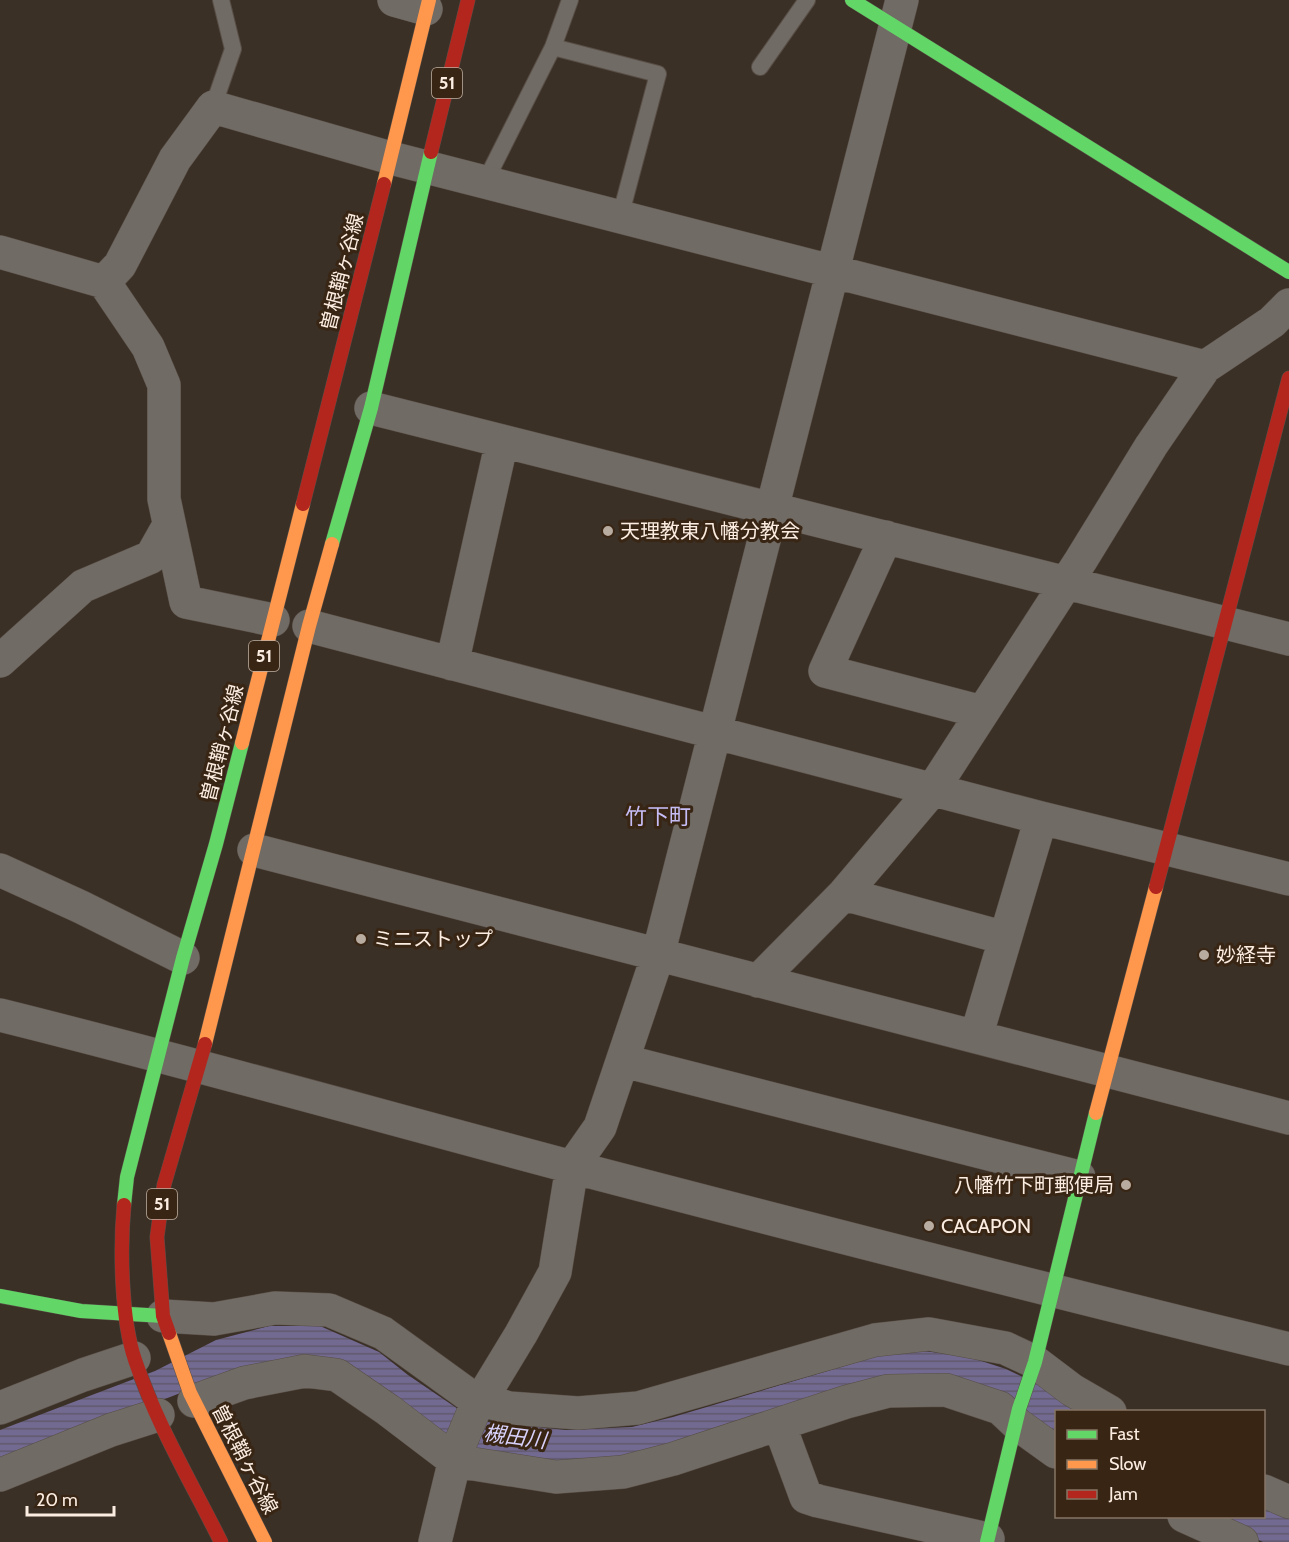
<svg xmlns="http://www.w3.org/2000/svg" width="1289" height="1542" font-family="Cabin,'Noto Sans JP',sans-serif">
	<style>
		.water { fill: url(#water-rules) }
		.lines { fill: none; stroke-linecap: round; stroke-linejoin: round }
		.lane-casing { stroke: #584e46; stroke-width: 18 }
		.street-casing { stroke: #584e46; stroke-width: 34 }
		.fast-casing { stroke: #584e46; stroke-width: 15 }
		.slow-casing { stroke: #584e46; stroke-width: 15 }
		.jam-casing { stroke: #584e46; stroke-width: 15 }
		.lane { stroke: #706b65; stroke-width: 16 }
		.street { stroke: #706b65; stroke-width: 33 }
		.fast { stroke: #63d668; stroke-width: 14 }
		.slow { stroke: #ff974d; stroke-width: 14 }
		.jam { stroke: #b3261e; stroke-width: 14 }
		.poi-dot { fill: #b8aba0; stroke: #392513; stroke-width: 2 }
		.labels { text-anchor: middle; stroke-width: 6; stroke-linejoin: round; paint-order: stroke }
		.shield { fill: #392513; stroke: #c1b1a4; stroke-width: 1.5 }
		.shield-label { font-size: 18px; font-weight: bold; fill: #fbede2 }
		.street-label { font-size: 20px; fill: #fbede2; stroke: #392513 }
		.poi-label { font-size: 20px; fill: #fbede2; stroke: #392513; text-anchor: start }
		.water-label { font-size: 21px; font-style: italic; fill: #d7d1fb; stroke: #392513 }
		.quarter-label { font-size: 22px; fill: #c6bdf6; stroke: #392513 }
	</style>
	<defs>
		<pattern id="water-rules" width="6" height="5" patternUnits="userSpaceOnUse" patternTransform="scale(1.5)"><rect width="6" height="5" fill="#736a92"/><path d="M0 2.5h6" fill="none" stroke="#5f586b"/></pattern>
	</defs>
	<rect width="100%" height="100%" fill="#3b3026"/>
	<path class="water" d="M 269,1326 L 320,1326 L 379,1352 L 408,1375 L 458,1409 L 488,1422 L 566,1430 L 632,1427 L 673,1417 L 881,1355 L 923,1351 L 966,1356 L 1006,1369 L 1094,1411 L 1056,1412 L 1056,1435 L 957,1384 L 652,1456 L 586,1466 L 481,1455 L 295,1364 L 228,1371 L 201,1385 L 0,1463 L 0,1430 L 155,1371 L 216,1340 Z
		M 1264,1500 L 1289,1511 L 1289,1542 L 1263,1542 L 1207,1517 L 1264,1516 Z"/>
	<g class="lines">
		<defs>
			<path id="lane" d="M 553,47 L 658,74 L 620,217
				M 760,67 L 807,0
				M 213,107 L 233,49 L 221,0
				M 485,182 L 553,47 L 570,0"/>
			<path id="street" d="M 394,0 L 426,9
				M 0,252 L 104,282 L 120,265 L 175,159 L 213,107 L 391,158 L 1205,367
				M 104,282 L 148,347 L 164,385 L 164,499 L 186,602 L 273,620
				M 371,408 L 1289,639
				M 886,537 L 825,671 L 982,712
				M 309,626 L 1041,818 L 1289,879
				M 0,661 L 83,586 L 151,557 L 169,525
				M 452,664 L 502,441
				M 254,850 L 1289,1118
				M 0,870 L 81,907 L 183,958
				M 844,894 L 1005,938
				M 758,981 L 844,894 L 933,789 L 1081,560 L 1151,446 L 1205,367 L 1272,322 L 1289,305
				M 0,1015 C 193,1063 384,1117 576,1168 C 813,1230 1051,1291 1289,1349
				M 976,1037 L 1041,818
				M 624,1061 L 1079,1177
				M 163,1316 L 214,1319 L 275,1308 L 329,1310 L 383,1333 L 470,1396 L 509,1408 L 578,1413 L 638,1408 L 875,1340 L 929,1334 L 1005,1348 L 1035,1362 L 1072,1390 L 1110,1412
				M 194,1401 L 244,1383 L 305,1371 L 337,1375 L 388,1410 L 455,1461 L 556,1477 L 623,1472 L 673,1459 L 846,1402 L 888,1391 L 946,1390 L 1000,1408 L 1017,1424 L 1056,1452
				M 0,1408 L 83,1375 L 134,1358
				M 779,1424 L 806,1497 L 818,1501 L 988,1539
				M 0,1475 L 111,1430 L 158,1415
				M 1264,1491 L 1289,1502
				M 1184,1516 L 1242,1542
				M 435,1542 L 457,1451 L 473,1413 L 521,1334 L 555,1272 L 572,1167 L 600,1127 L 658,955 L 902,0"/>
			<path id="fast" d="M 852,0 L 1289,272
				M 332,544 L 371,408 L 431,152
				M 124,1205 L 127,1177 L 183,958 L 216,844 L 242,743
				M 0,1296 L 81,1311 L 163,1316
				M 987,1542 L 1019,1409 L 1035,1362 L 1096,1113"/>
			<path id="slow" d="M 384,184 L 429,0
				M 242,743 L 303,504
				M 205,1044 L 309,626 L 332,544
				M 1096,1113 L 1156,887
				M 169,1333 L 190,1393 L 265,1542"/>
			<path id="jam" d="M 431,152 L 468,0
				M 303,504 L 384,184
				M 1156,887 L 1289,378
				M 124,1205 C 120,1248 121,1319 135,1360 C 156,1423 191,1482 221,1542
				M 169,1333 L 163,1316 L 157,1237 L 164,1185 L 205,1044"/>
		</defs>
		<use href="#lane" class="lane-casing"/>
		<use href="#street" class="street-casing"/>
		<use href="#fast" class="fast-casing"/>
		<use href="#slow" class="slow-casing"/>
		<use href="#jam" class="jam-casing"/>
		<use href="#lane" class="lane"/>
		<use href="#street" class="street"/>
		<use href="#fast" class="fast"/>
		<use href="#slow" class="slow"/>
		<use href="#jam" class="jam"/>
	</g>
	<g class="poi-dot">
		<circle cx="608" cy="531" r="6"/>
		<circle cx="361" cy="939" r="6"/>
		<circle cx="1204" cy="955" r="6"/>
		<circle cx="1126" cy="1185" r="6"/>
		<circle cx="929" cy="1226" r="6"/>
	</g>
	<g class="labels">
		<g class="shield">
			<rect x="432" y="68" width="30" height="30" rx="4.5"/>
			<rect x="249" y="641" width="30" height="30" rx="4.5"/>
			<rect x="147" y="1189" width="30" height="30" rx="4.5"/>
		</g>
		<g class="shield-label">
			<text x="447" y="89">51</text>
			<text x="264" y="662">51</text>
			<text x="162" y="1210">51</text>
		</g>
		<g class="street-label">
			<text transform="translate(342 272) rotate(-76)" y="7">曽根鞘ヶ谷線</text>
			<text transform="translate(222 743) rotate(-76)" y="7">曽根鞘ヶ谷線</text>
			<text transform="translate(245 1459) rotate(63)" y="7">曽根鞘ヶ谷線</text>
		</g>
		<g class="poi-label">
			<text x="620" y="538">天理教東八幡分教会</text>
			<text x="373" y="946">ミニストップ</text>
			<text x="1216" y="962">妙経寺</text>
			<text x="1114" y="1192" text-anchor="end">八幡竹下町郵便局</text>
			<text x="941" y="1233">CACAPON</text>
		</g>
		<g class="water-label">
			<text transform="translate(515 1437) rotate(7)" y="7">槻田川</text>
		</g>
		<g class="quarter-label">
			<text x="658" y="824">竹下町</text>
		</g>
	</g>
	<rect x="1055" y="1410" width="210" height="108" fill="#392513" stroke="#877566" stroke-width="1.5"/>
	<rect x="1067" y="1430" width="30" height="9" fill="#63d668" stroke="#877566" stroke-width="1.5"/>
	<text x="1109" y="1440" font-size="18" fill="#fbede2">Fast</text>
	<rect x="1067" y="1460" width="30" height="9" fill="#ff974d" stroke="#877566" stroke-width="1.5"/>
	<text x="1109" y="1470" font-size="18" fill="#fbede2">Slow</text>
	<rect x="1067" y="1490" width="30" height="9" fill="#b3261e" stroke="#877566" stroke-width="1.5"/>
	<text x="1109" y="1500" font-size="18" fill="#fbede2">Jam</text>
	<path d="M27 1506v9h87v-9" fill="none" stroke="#fbede2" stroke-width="3"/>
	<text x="36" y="1506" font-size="18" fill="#fbede2" stroke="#392513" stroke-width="4.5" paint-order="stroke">20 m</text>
</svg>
